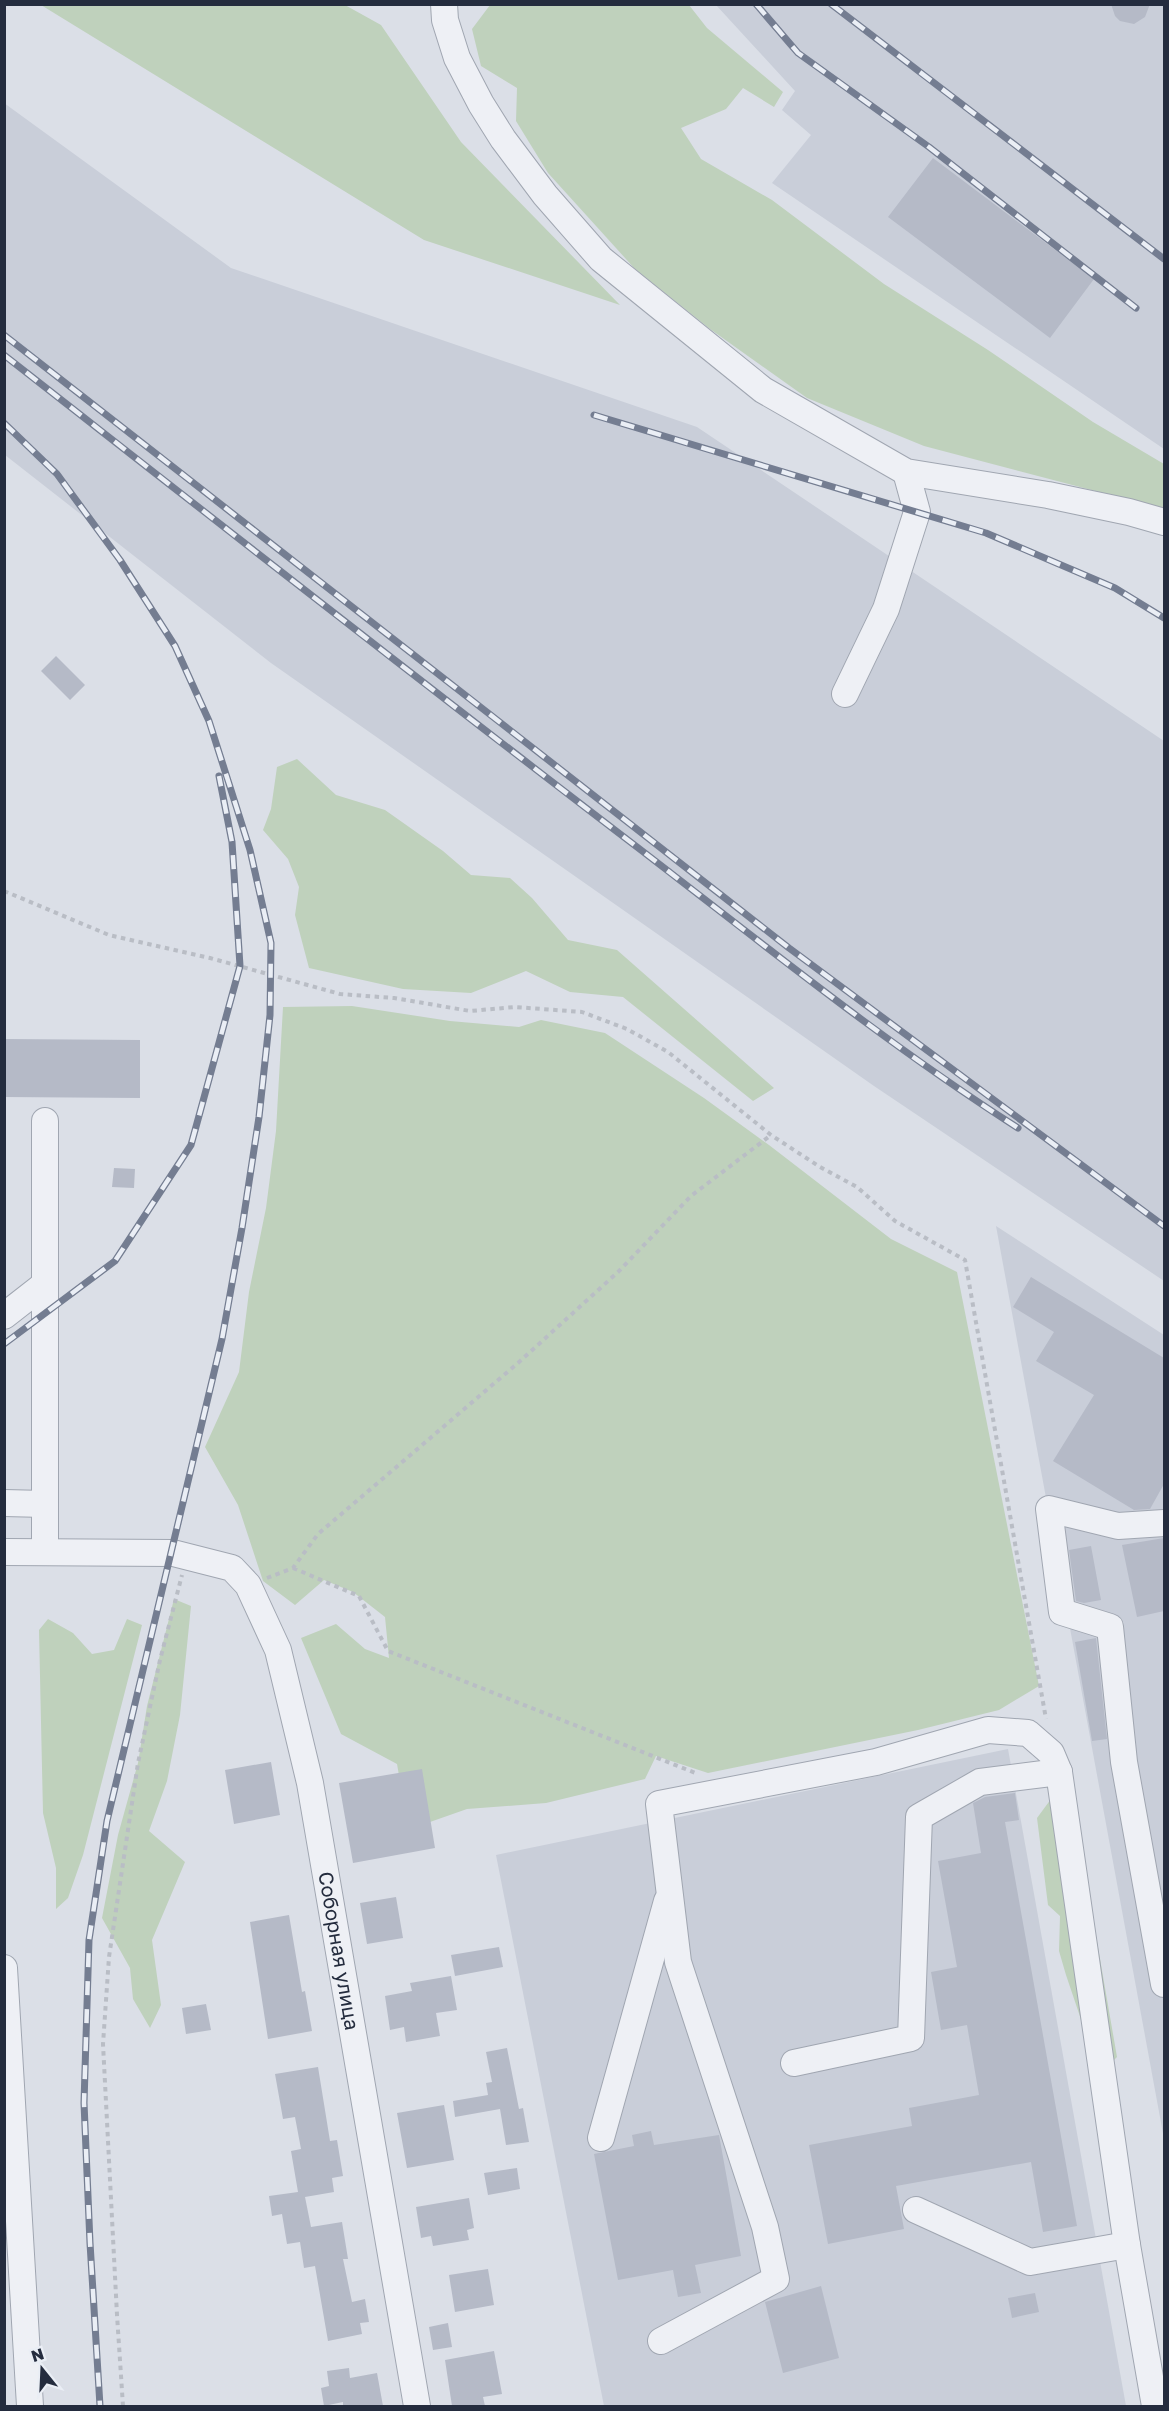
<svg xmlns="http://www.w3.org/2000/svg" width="1169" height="2411" font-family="'Golos Text',sans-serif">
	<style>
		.built { fill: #c9ced9 }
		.green { fill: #bfd1bc }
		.building { fill: #b5bac7 }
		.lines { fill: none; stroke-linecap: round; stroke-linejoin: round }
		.minor-casing { stroke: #a0a6b1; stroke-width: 28 }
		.path { stroke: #b9bdc5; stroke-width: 4; stroke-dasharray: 4.5 4.5; stroke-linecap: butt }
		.minor { stroke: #eef0f5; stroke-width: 26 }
		.rail-casing { stroke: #747d91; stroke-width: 7 }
		.rail { stroke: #eaeef5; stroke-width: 4.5; stroke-dasharray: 14; stroke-linecap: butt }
		.labels { text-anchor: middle; stroke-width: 5; stroke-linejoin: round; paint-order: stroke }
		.street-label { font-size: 20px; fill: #242c3e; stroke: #eaeef5 }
	</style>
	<rect width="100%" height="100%" fill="#dbdfe7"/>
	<path class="built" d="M 716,5 L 1164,5 L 1164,449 L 772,183 L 811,135 L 782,110 L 795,91 Z
		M 4,103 L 231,268 L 697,427 L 1164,741 L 1164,1281 L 874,1086 L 271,663 L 5,455 Z
		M 996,1226 L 1164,1335 L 1164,2139 Z
		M 1008,1749 L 1126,2406 L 604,2406 L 496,1855 Z"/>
	<path class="green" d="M 41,5 L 345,5 L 381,25 L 461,142 L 620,305 L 424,240 Z
		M 490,5 L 689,5 L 707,28 L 783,92 L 774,107 L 743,88 L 726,109 L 681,128 L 701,159 L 772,200 L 884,284 L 988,350 L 1093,422 L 1164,464 L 1164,509 L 924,446 L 807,398 L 710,329 L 635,269 L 548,173 L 516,121 L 517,88 L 481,66 L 472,29 Z
		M 297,759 L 336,795 L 385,810 L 443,851 L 471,875 L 510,878 L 532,898 L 568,940 L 617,950 L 774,1088 L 753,1101 L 623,997 L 570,992 L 526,971 L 471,993 L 403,989 L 309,968 L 295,915 L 299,887 L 288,859 L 263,830 L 271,809 L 277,767 Z
		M 352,1006 L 450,1021 L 519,1027 L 541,1020 L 605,1033 L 704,1098 L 769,1145 L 891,1239 L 957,1272 L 1039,1686 L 999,1710 L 918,1730 L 708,1773 L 656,1756 L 645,1779 L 546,1803 L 467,1809 L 430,1822 L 404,1804 L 397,1764 L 341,1734 L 301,1638 L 336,1624 L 365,1649 L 389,1658 L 385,1617 L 353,1592 L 324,1580 L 295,1605 L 263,1581 L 238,1505 L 205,1447 L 239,1372 L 249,1292 L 266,1208 L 276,1131 L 283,1007 Z
		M 174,1599 L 191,1606 L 180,1715 L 167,1781 L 149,1831 L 185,1862 L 152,1940 L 161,2005 L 150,2028 L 133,1999 L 130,1968 L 102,1918 L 118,1835 L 138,1763 L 147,1706 Z
		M 48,1619 L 73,1633 L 92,1654 L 114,1650 L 127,1619 L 142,1625 L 83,1855 L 68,1898 L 56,1909 L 56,1868 L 43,1813 L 39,1630 Z
		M 1054,1776 L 1082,1855 L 1117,2057 L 1109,2065 L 1092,2052 L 1066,1975 L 1059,1951 L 1060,1916 L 1048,1905 L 1037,1818 L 1051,1799 L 1047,1787 Z"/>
	<path class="building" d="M 1111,4 L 1150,4 L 1145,17 L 1134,24 L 1120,21 L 1115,16 Z
		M 933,158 L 1094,279 L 1050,338 L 888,217 Z
		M 56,656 L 85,685 L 70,700 L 41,671 Z
		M 4,1039 L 140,1040 L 140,1098 L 4,1097 Z
		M 114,1168 L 135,1169 L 134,1188 L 112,1187 Z
		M 1031,1277 L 1164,1358 L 1164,1484 L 1150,1509 L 1134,1510 L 1053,1461 L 1094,1395 L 1036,1361 L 1054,1332 L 1013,1307 Z
		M 1164,1538 L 1164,1611 L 1137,1617 L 1122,1545 Z
		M 1091,1546 L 1101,1600 L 1084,1603 L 1076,1601 L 1069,1550 Z
		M 1096,1638 L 1107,1739 L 1092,1741 L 1075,1642 Z
		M 271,1762 L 280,1815 L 234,1824 L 225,1770 Z
		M 422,1769 L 435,1848 L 353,1863 L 339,1783 Z
		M 1015,1793 L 1019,1820 L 1005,1822 L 1077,2226 L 1043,2232 L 1031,2162 L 896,2186 L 904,2229 L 828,2244 L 809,2145 L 912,2126 L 909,2108 L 979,2095 L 967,2025 L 941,2030 L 931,1972 L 957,1967 L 938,1861 L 981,1853 L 973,1803 L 985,1797 Z
		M 396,1897 L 403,1938 L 367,1944 L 360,1903 Z
		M 289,1915 L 302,1992 L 305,1991 L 312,2031 L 268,2039 L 250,1922 Z
		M 499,1947 L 503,1967 L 455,1976 L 451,1955 Z
		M 451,1976 L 457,2010 L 436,2013 L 440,2036 L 406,2042 L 404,2027 L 390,2030 L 385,1996 L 412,1991 L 410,1983 Z
		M 206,2004 L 211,2030 L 186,2034 L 182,2008 Z
		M 507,2048 L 519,2109 L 523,2108 L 529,2142 L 506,2145 L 500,2109 L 455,2117 L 453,2101 L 488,2095 L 486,2083 L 492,2082 L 486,2052 Z
		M 318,2067 L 330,2141 L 337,2140 L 343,2176 L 332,2178 L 334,2192 L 305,2197 L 311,2227 L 342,2222 L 348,2259 L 343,2259 L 352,2302 L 365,2299 L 369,2322 L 360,2323 L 362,2334 L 328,2341 L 315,2266 L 304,2268 L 300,2242 L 287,2244 L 282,2214 L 272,2216 L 269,2196 L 298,2192 L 291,2151 L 301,2149 L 295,2117 L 283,2119 L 275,2074 Z
		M 444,2105 L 454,2160 L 407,2168 L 397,2113 Z
		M 651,2131 L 654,2145 L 719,2135 L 741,2256 L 695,2265 L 701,2293 L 678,2297 L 673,2270 L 618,2280 L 594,2154 L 634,2146 L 632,2135 Z
		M 517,2168 L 520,2189 L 488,2195 L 484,2173 Z
		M 469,2198 L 474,2228 L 467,2230 L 469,2240 L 433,2246 L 431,2236 L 421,2238 L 416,2207 Z
		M 488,2269 L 494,2305 L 455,2312 L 449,2275 Z
		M 821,2286 L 839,2358 L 783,2373 L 765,2302 Z
		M 1035,2293 L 1039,2312 L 1012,2318 L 1008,2298 Z
		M 448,2323 L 452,2347 L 433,2350 L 429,2327 Z
		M 494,2351 L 502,2394 L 483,2397 L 485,2406 L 452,2406 L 445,2360 Z
		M 349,2368 L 350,2378 L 377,2373 L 383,2406 L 343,2406 L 343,2402 L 324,2406 L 321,2388 L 329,2386 L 327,2371 Z"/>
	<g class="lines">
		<defs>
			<g id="minor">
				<path d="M 444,4 L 445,20 L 457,58 L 481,104 L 503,139 L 545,195 L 601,259 L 763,390 L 906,472 L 1048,495 L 1129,512 L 1164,522"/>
				<path d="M 845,694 L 886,609 L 917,512 L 906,472"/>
				<path d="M 4,1316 L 45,1284"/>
				<path d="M 4,1503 L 45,1504 L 45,1121"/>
				<path d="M 45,1504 L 45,1552"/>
				<path d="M 1164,1523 L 1118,1526 L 1049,1509 L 1062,1612 L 1110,1627 L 1124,1762 L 1164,1984"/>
				<path id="s1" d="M 4,1552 L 173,1553 L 232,1568 L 248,1585 L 278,1650 L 310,1783 L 417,2406"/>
				<path d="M 4,1968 L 30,2406"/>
				<path d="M 794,2063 L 911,2038 L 919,1817 L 980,1782 L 1059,1772"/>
				<path d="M 601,2138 L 667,1901"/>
				<path d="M 916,2210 L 1030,2262 L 1127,2245"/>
				<path d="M 661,2341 L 776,2279 L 765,2227 L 678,1962 L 659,1804 L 876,1762 L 988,1730 L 1028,1733 L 1051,1753 L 1059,1772 L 1127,2245 L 1155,2406"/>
			</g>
		</defs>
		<use href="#minor" class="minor-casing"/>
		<path class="path" d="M 4,891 L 109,935 L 210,958 L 340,994 L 394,998 L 470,1011 L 515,1007 L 582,1012 L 627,1029 L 668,1052 L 771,1135 L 820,1167 L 857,1187 L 895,1221 L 965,1260 L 1046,1719
			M 293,1568 L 359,1596 L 388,1651 L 698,1774
			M 267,1578 L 293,1568 L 318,1534 L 518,1363 L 618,1272 L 691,1196 L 771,1135
			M 123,2406 L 117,2315 L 103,2044 L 109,1957 L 138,1763 L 160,1660 L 182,1575"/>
		<use href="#minor" class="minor"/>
		<defs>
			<path id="rail" d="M 756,4 L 798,53 L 929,147 L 1136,308
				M 831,4 L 1164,259
				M 4,335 L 789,948 L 1164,1226
				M 4,355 C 215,520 425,685 637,847 C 762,943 885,1043 1018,1128
				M 594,415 L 986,533 L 1115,588 L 1164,618
				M 4,423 L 57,474 L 120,560 L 175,646 L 209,721 L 231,790 L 250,850 L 271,943 L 270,1015 L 259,1117 L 242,1228 L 222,1339 L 107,1821 L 89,1940 L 84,2103 L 90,2243 L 100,2406
				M 4,1344 L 115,1261 L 191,1145 L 240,966 L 232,842 L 219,776"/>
		</defs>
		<use href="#rail" class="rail-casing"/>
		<use href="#rail" class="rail"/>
	</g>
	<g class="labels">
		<g class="street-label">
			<text dy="7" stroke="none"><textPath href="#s1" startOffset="632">Соборная улица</textPath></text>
		</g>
	</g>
	<rect width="1169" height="2411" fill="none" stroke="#242c3e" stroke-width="12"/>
	<g transform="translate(42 2369) rotate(342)" stroke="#eaeef5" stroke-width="4.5" paint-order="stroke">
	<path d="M0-4.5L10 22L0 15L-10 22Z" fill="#242c3e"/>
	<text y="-9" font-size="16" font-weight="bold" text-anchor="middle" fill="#242c3e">N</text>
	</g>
</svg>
